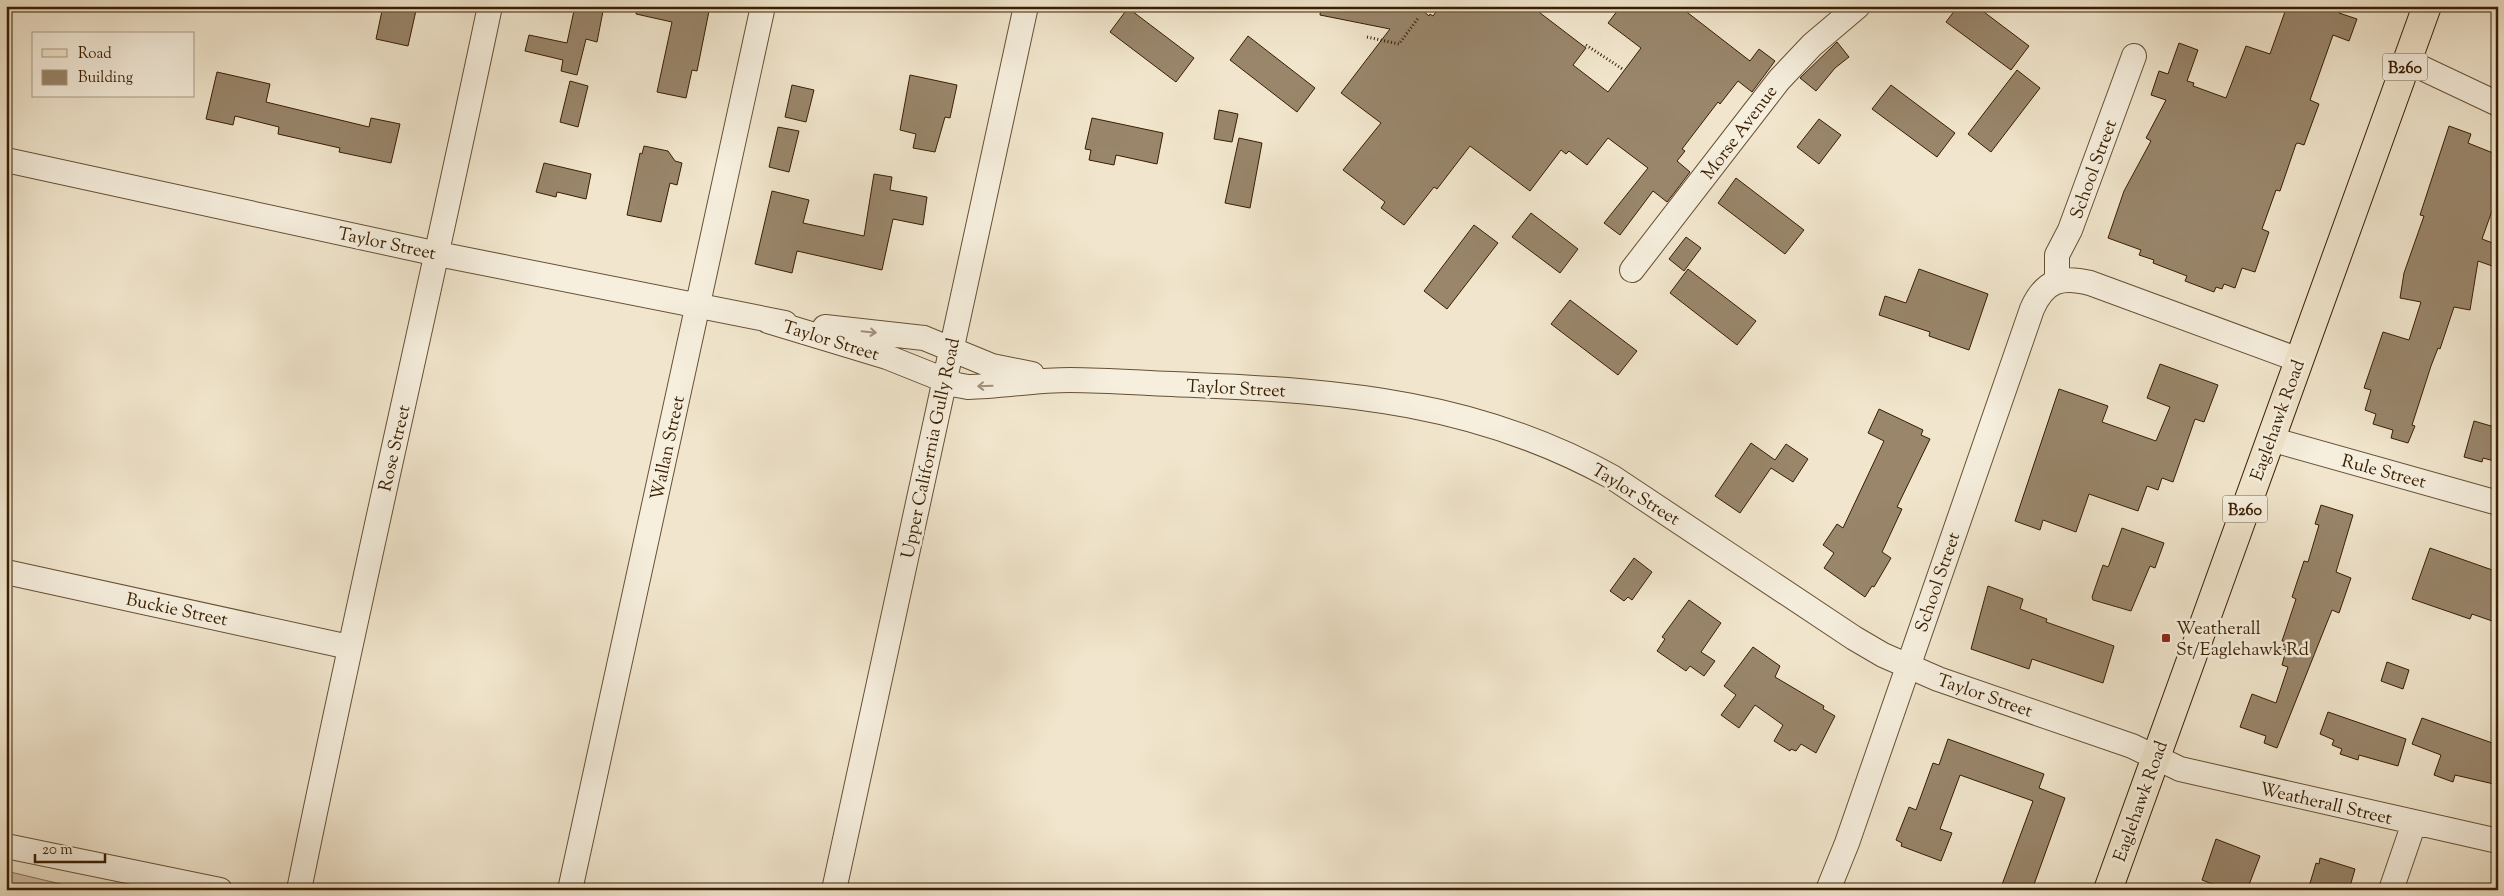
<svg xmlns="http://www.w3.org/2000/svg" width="2504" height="896" font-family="'Sorts Mill Goudy',serif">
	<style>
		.green { fill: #d2c4aa; stroke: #867156 }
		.building { fill: #99866b; stroke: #391e01 }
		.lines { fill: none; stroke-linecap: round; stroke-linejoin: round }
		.minor-casing { stroke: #675034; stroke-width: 26 }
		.major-casing { stroke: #391e01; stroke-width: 30 }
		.path { stroke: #391e01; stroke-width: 3; stroke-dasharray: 1 2.5; stroke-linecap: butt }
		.minor { stroke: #f6efde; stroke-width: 24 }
		.major { stroke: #f1e6cd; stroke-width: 28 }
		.oneway { stroke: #a1917b }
		.poi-dot { fill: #8f2418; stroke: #f6efde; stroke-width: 2 }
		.labels { text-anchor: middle; stroke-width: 5; stroke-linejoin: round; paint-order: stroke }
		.shield { fill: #f6efde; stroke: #725d43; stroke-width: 1 }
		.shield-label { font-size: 16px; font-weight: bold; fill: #391e01 }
		.street-label { font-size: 18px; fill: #391e01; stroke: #f6efde }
		.poi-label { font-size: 18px; fill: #391e01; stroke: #f6efde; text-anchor: start }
	</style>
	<rect width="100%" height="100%" fill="#f1e6cd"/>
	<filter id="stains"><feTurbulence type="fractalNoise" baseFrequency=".004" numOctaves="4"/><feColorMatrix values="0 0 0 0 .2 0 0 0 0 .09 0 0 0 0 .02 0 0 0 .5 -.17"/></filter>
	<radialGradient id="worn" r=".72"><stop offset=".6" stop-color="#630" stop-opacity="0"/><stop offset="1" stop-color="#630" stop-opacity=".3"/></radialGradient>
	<path class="green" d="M 6,871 L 86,890 L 6,890 Z"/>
	<path class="building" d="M 383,6 L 417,6 L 408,46 L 376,39 Z
		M 575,6 L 604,6 L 597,42 L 586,39 L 577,75 L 561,71 L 563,60 L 525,51 L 529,35 L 567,43 Z
		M 637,6 L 710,6 L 697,71 L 692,70 L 686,98 L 657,92 L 672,22 L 636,14 Z
		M 1321,6 L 1418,6 L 1429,16 L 1430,14 L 1433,16 L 1440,6 L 1531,6 L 1586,48 L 1573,65 L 1608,92 L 1641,48 L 1608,23 L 1621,6 L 1679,6 L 1750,61 L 1759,49 L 1775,61 L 1752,92 L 1738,81 L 1720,104 L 1718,102 L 1682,149 L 1685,151 L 1677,161 L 1690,172 L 1675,192 L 1667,202 L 1653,191 L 1620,235 L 1604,223 L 1648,168 L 1608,138 L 1587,165 L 1569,151 L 1566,154 L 1561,150 L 1530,191 L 1470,146 L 1437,189 L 1434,187 L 1404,225 L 1381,208 L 1385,202 L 1343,170 L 1381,123 L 1341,93 L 1390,29 L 1320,15 Z
		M 1958,6 L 1976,6 L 2029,46 L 2011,70 L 1946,22 Z
		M 2287,6 L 2329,6 L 2340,10 L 2339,13 L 2357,19 L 2349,41 L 2333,35 L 2310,100 L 2319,104 L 2304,145 L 2298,143 L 2296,144 L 2280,191 L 2276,190 L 2262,229 L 2269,232 L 2255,272 L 2242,268 L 2235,288 L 2224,284 L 2222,289 L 2216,287 L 2214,292 L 2185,281 L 2187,276 L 2153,263 L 2154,260 L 2139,255 L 2141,250 L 2108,238 L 2124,191 L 2151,141 L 2146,138 L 2166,100 L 2151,95 L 2159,71 L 2168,74 L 2179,43 L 2198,50 L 2187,81 L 2194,83 L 2193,86 L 2226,98 L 2246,46 L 2270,54 Z
		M 1128,8 L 1194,58 L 1176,82 L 1110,32 Z
		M 1248,36 L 1315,88 L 1297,112 L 1230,60 Z
		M 1837,42 L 1849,57 L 1835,68 L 1816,91 L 1800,78 Z
		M 2017,70 L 2040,88 L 1991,152 L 1968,134 Z
		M 217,72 L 270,84 L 266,102 L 369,127 L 371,118 L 400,124 L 391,163 L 339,152 L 340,148 L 278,134 L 279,127 L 235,116 L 233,125 L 206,119 Z
		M 910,75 L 957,85 L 950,118 L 945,117 L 935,152 L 913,148 L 916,134 L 900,130 Z
		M 570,81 L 588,86 L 578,127 L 560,122 Z
		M 792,85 L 814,90 L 806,122 L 785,117 Z
		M 1891,85 L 1955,133 L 1937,157 L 1872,109 Z
		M 1219,110 L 1238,114 L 1232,142 L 1214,139 Z
		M 1092,118 L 1163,133 L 1157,164 L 1116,155 L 1114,165 L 1089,160 L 1091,150 L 1085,149 Z
		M 1819,119 L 1841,135 L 1819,164 L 1797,147 Z
		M 2449,126 L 2471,134 L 2468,143 L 2498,155 L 2498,194 L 2482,239 L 2498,245 L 2498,268 L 2478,261 L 2470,310 L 2454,307 L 2440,349 L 2438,348 L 2431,366 L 2412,425 L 2415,426 L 2408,443 L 2391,438 L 2393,430 L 2373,424 L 2376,414 L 2365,410 L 2371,390 L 2364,388 L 2383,332 L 2409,340 L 2421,302 L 2400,298 L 2404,273 L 2424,216 L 2420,215 Z
		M 778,127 L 799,131 L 789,172 L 769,167 Z
		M 1239,138 L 1262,143 L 1250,208 L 1225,203 Z
		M 644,146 L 668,151 L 675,161 L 682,163 L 677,185 L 670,183 L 661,222 L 627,215 L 640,153 L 642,154 Z
		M 544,163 L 591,174 L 586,199 L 557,192 L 556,197 L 536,192 Z
		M 874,174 L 892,177 L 890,190 L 927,197 L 923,225 L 893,219 L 882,270 L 797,251 L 792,273 L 755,264 L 772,191 L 809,200 L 803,223 L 864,236 Z
		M 1736,178 L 1804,230 L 1785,254 L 1718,203 Z
		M 1531,213 L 1578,249 L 1560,273 L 1512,237 Z
		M 1474,225 L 1498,243 L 1447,309 L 1424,291 Z
		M 1686,237 L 1701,248 L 1684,271 L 1669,259 Z
		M 1688,269 L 1756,321 L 1737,345 L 1670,293 Z
		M 1919,269 L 1988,294 L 1969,350 L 1929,336 L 1930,332 L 1879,315 L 1885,296 L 1906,303 Z
		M 1570,300 L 1637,351 L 1618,375 L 1551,324 Z
		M 2160,364 L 2218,385 L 2204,422 L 2195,419 L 2173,482 L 2162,478 L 2158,490 L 2147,486 L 2138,511 L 2089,494 L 2076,532 L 2043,520 L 2040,530 L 2015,521 L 2059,389 L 2108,406 L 2102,422 L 2156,441 L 2170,407 L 2147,398 Z
		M 1879,409 L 1923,430 L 1921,435 L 1930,439 L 1897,507 L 1902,509 L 1882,552 L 1891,558 L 1874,587 L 1872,586 L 1865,597 L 1824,568 L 1834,553 L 1823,545 L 1837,524 L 1843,528 L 1884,441 L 1868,433 Z
		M 2474,421 L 2498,428 L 2498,462 L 2483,458 L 2482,462 L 2464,457 Z
		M 1751,443 L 1775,460 L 1786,444 L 1808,459 L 1793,482 L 1771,468 L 1740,513 L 1715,496 Z
		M 2321,505 L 2353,515 L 2336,572 L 2351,578 L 2339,613 L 2332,610 L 2277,748 L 2264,743 L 2266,736 L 2240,727 L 2252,694 L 2276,703 L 2288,667 L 2282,665 L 2286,650 L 2282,649 L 2285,641 L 2282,641 L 2296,599 L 2292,597 L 2304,561 L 2308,562 L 2319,525 L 2315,524 Z
		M 2122,528 L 2164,543 L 2155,568 L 2150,566 L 2131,611 L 2093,600 L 2092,597 L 2103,565 L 2108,567 L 2109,565 Z
		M 2430,548 L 2498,572 L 2498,623 L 2472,614 L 2470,619 L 2412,599 Z
		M 1634,558 L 1652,572 L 1632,600 L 1628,597 L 1624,601 L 1610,591 Z
		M 1988,586 L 2023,599 L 2020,609 L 2047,619 L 2046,622 L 2114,646 L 2103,683 L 2032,659 L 2029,669 L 1971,649 Z
		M 1689,600 L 1721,623 L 1701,652 L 1715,661 L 1704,676 L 1690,666 L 1686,671 L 1657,651 L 1665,639 L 1662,637 Z
		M 1753,647 L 1780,666 L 1775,677 L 1824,706 L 1823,709 L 1835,716 L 1816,753 L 1801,744 L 1796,751 L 1791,749 L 1790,751 L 1774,741 L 1783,725 L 1755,705 L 1739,728 L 1721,715 L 1736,695 L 1724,686 Z
		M 2387,662 L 2409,670 L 2403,689 L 2381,681 Z
		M 2328,712 L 2406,739 L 2398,766 L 2359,755 L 2358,760 L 2340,754 L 2342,749 L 2332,745 L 2334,740 L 2320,734 Z
		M 2422,718 L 2498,745 L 2498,785 L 2455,775 L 2453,782 L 2434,775 L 2441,755 L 2412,744 Z
		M 1948,739 L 2044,774 L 2039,788 L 2065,798 L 2032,890 L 2000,890 L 2033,801 L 1960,775 L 1940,829 L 1952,833 L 1941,861 L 1901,846 L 1902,843 L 1896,840 L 1909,807 L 1916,810 L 1933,763 L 1939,765 Z
		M 2216,839 L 2260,856 L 2247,890 L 2228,890 L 2202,880 Z
		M 2320,858 L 2355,869 L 2349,890 L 2308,890 L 2316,863 L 2319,864 Z"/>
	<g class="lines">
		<defs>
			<path id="minor" d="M 2407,61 L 2498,104
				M 6,160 L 438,254 L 785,323
				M 1632,270 L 1779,80 L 1812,45 L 1858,6
				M 2057,281 L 2057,255 L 2070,230 L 2134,56
				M 768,321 L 887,357 L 957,385 L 968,387 C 1002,386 1036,380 1070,380 C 1111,380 1153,384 1195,385 C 1344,391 1479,403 1612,477 L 1854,638 L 1883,655 L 1938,679 L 2132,746 L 2180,769 L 2498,841
				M 825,327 L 924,338 L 992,366 L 1032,374
				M 2270,439 L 2498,503
				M 6,572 L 349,647
				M 6,846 L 220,890
				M 299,890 C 359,595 428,301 490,6
				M 570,890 L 763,6
				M 834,890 L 1026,6
				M 1828,890 L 1847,843 L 2032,309 C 2045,280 2061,276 2090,283 L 2299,360
				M 2391,890 L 2414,823"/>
			<path id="major" d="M 2108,890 L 2427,6"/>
		</defs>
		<use href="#minor" class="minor-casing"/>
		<use href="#major" class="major-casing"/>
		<path class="path" d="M 1421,6 L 1421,9
			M 1367,37 L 1399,44 L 1419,17
			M 1586,45 L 1624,70"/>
		<use href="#minor" class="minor"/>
		<use href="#major" class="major"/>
	</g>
	<defs><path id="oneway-shaft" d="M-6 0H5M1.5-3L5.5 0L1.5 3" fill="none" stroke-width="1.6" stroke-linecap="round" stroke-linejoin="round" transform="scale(1.25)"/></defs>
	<g class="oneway">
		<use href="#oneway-shaft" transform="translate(869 332) rotate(6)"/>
		<use href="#oneway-shaft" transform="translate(985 386) rotate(178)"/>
	</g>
	<rect class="poi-dot" x="2161" y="633" width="10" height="10" rx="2.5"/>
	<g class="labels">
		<g class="shield">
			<rect x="2382.5" y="53.5" width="45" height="27" rx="4"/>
			<rect x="2222.5" y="495.5" width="45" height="27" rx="4"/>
		</g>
		<g class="shield-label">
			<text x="2405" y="73">B260</text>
			<text x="2245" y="515">B260</text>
		</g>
		<g class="street-label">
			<text transform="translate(1739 132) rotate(-53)" y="6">Morse Avenue</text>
			<text transform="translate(2093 169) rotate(-70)" y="6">School Street</text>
			<text transform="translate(387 243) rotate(12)" y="6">Taylor Street</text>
			<text transform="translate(831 340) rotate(17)" y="6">Taylor Street</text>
			<text transform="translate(1236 388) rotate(3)" y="6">Taylor Street</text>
			<text transform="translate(2277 420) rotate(-70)" y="6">Eaglehawk Road</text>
			<text transform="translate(394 448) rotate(-77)" y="6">Rose Street</text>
			<text transform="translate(667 448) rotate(-78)" y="6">Wallan Street</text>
			<text transform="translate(930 448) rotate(-78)" y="6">Upper California Gully Road</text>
			<text transform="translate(2384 471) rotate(15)" y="6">Rule Street</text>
			<text transform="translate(1636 494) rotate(32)" y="6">Taylor Street</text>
			<text transform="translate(1937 582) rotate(-71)" y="6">School Street</text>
			<text transform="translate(177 609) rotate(12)" y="6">Buckie Street</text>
			<text transform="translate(1985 695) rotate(19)" y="6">Taylor Street</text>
			<text transform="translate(2140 801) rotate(-70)" y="6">Eaglehawk Road</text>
			<text transform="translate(2326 803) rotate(13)" y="6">Weatherall Street</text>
		</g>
		<g class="poi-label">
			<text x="2176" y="634">Weatherall<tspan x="2176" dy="21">St/Eaglehawk Rd</tspan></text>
		</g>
	</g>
	<rect width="2504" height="896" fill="none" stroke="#f1e6cd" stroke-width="25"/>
	<rect x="8" y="8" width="2489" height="881" fill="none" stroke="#391e01" stroke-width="2.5"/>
	<rect x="12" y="12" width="2479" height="871" fill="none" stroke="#391e01"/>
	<rect x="32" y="32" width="162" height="65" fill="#f6efde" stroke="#aa9b86"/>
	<rect x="42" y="49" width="25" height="8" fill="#f1e6cd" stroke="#aa9b86"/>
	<text x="78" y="58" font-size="15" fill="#391e01">Road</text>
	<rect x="42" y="70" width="25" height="15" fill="#99866b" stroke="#aa9b86"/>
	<text x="78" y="82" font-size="15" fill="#391e01">Building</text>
	<path d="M35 854v8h70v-8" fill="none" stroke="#391e01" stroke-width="2.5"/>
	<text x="42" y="854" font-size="15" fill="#391e01" stroke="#f6efde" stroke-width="4" paint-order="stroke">20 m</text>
	<rect width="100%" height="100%" filter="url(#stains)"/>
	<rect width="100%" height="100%" fill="url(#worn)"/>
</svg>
